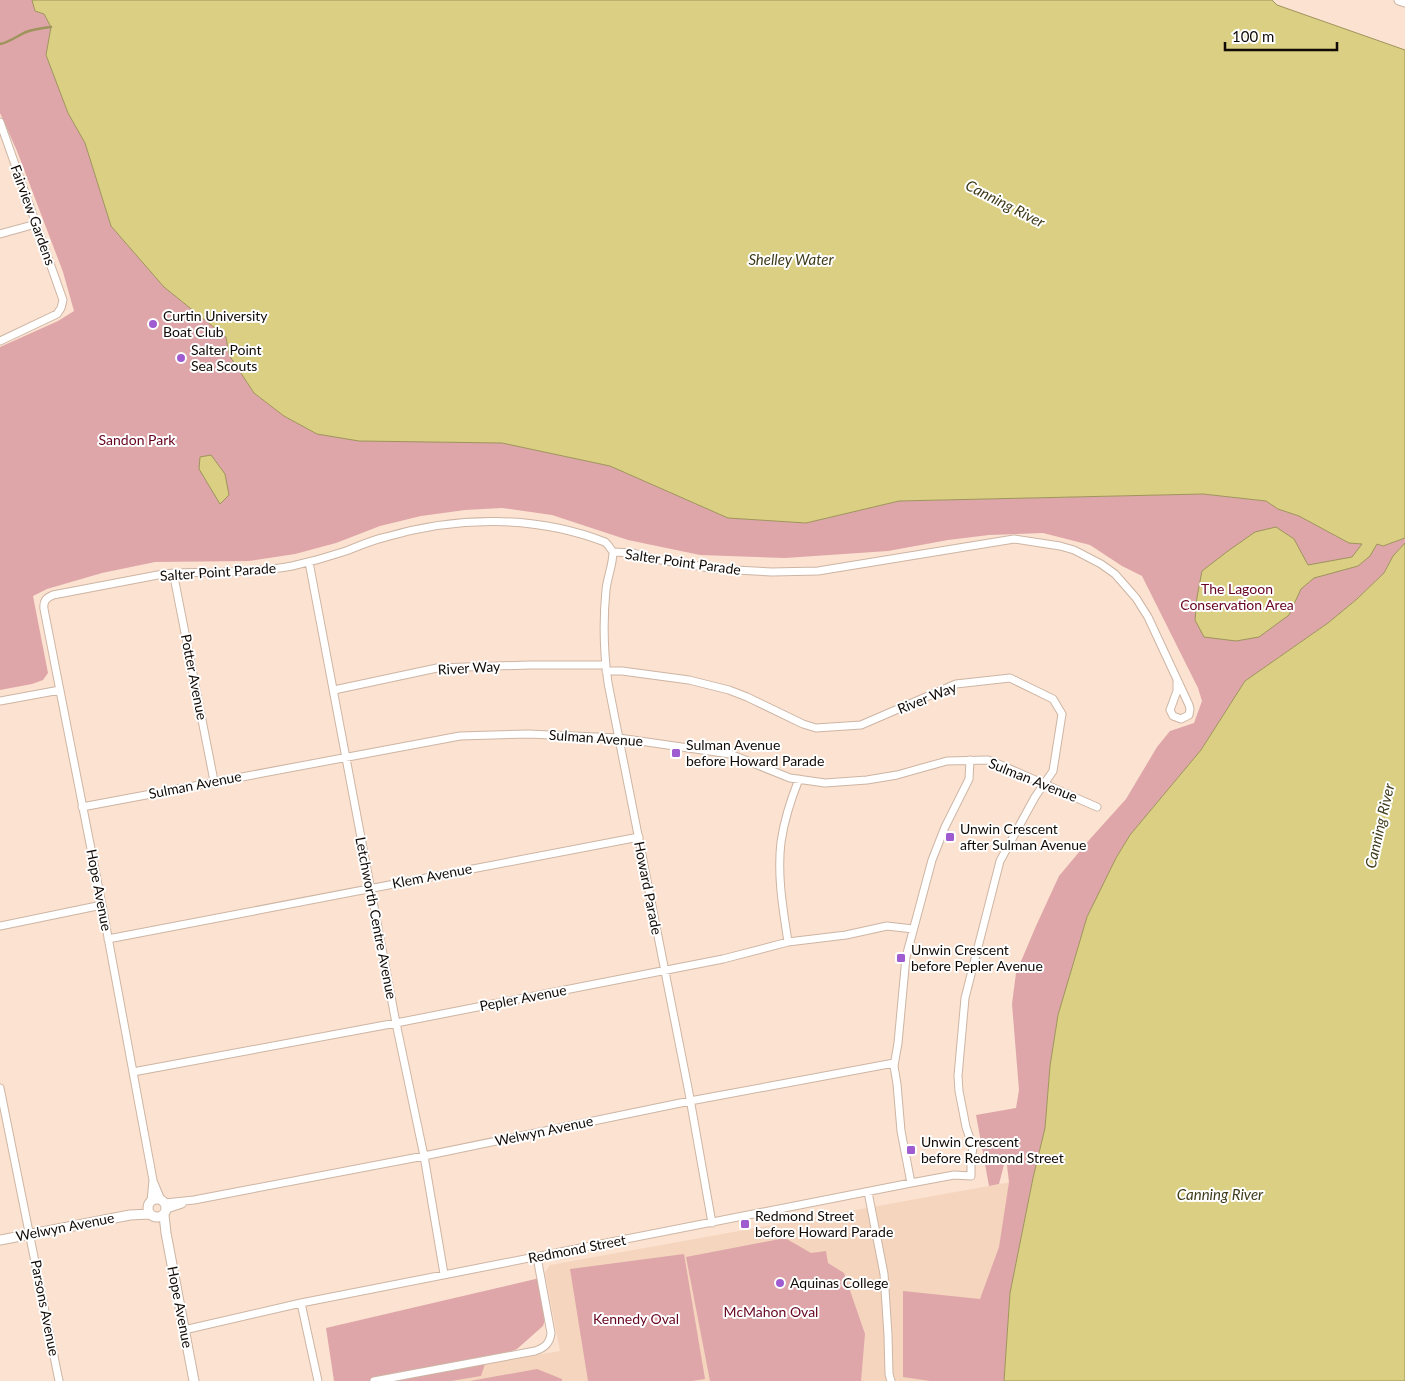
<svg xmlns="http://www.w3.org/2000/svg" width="1405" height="1381" font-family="Lato,sans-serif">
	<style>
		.built { fill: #f5d5be }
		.green { fill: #dea6a9 }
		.water { fill: #dacf82; stroke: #9e945c }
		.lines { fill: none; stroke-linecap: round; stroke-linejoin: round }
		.stream { stroke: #9e945c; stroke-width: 2.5 }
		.minor-casing { stroke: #cdb5a4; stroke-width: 9 }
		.tertiary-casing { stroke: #cdb5a4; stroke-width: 11 }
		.minor { stroke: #fff; stroke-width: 7 }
		.tertiary { stroke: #fff; stroke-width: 9 }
		.poi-dot { fill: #9f5bd0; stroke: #fff; stroke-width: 2 }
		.labels { text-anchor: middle; stroke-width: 4; stroke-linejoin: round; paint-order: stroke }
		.street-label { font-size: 14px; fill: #120a05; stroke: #fff }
		.poi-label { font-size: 14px; fill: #120a05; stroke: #fff; text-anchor: start }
		.park-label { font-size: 14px; fill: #670420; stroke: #fff }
		.water-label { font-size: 15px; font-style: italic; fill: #403b1a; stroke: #fff }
	</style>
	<rect width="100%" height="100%" fill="#fce2d0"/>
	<path class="built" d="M 1033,1178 L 1010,1293 L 1004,1381 L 381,1381 L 560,1351 L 545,1273 L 550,1265 Z"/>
	<path class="green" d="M 0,0 L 32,0 L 35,11 L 44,14 L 51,27 L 46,55 L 68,113 L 85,143 L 111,226 L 164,287 L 226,337 L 229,355 L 254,393 L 284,416 L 317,434 L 442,442 L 502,443 L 610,466 L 728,518 L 806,523 L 899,501 L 1203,494 L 1266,501 L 1278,509 L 1299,516 L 1349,543 L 1377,544 L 1383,546 L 1405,538 L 1405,543 L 1393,556 L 1384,573 L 1357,599 L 1328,623 L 1245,681 L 1201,750 L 1130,835 L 1116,858 L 1087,917 L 1058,1015 L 1050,1066 L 1045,1128 L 1033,1178 L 1010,1293 L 1004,1381 L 930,1381 L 903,1377 L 903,1291 L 980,1299 L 999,1247 L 1009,1182 L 1006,1157 L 999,1184 L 989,1186 L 976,1115 L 1016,1108 L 1019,1090 L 1012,1004 L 1016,973 L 1036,926 L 1059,876 L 1090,839 L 1126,799 L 1157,747 L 1170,731 L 1194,723 L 1202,701 L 1198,688 L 1142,576 L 1122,566 L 1090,545 L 1043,533 L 989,535 L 948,540 L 888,551 L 785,558 L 700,555 L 628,540 L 552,515 L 502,508 L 465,510 L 421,516 L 380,526 L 336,543 L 295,554 L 249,561 L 155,562 L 102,573 L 47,589 L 33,596 L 48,673 L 43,680 L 32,684 L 0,690 L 0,347 L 58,321 L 74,311 L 63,272 L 17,151 L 0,113 Z
		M 785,1238 L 811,1253 L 826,1251 L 828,1263 L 844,1273 L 865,1334 L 861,1381 L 710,1381 L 686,1257 Z
		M 684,1254 L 705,1379 L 692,1381 L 588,1381 L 570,1269 Z
		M 544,1277 L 550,1304 L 543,1326 L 517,1349 L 486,1361 L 481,1376 L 451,1381 L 334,1381 L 326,1328 Z
		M 537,1369 L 562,1379 L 562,1381 L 470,1381 Z"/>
	<path class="water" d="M 32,0 L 1272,0 L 1277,5 L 1405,50 L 1405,538 L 1383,546 L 1377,544 L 1370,556 L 1358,566 L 1314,578 L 1301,589 L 1289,615 L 1259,637 L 1236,641 L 1204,637 L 1195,620 L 1197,597 L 1202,571 L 1228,551 L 1255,532 L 1276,527 L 1294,539 L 1308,565 L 1352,557 L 1362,544 L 1349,543 L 1299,516 L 1278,509 L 1266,501 L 1203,494 L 899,501 L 806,523 L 728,518 L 610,466 L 502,443 L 359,441 L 317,434 L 284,416 L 254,393 L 229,355 L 226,337 L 164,287 L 111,226 L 85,143 L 68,113 L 46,55 L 51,27 L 44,14 L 35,11 Z
		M 211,455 L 225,474 L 229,495 L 220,504 L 199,469 L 200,457 Z
		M 1405,543 L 1405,1381 L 1004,1381 L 1010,1293 L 1033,1178 L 1045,1128 L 1050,1066 L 1058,1015 L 1087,917 L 1116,858 L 1130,835 L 1201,750 L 1245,681 L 1328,623 L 1357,599 L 1384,573 L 1393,556 Z"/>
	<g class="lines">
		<path class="stream" d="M 0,44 C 10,42 17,36 26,32 C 34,29 42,28 51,27"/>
		<defs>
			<path id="minor" d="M 0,122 L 63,300 L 61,308 L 57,314 L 0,341
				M 0,234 L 36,224
				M 613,552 C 613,565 607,578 606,590 C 603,620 604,654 608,683 L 689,1093 L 712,1223
				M 309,562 L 396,1023 L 424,1156 L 444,1274
				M 174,573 L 175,582 L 214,781
				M 334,690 L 437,668 L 529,665 L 606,665
				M 0,701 L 60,690
				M 82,807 L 460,736 L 528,734 L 619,738 L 730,754 L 790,778 L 825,783 L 867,780 L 897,775 L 947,761 L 988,760 L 994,762 L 1097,807
				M 0,926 L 102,905
				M 108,939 L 639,837
				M 788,942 C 783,909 777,876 781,842 C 784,821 791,799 799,779
				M 133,1072 L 396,1023 L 723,959 L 788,942 L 846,935 L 887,926 L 913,929
				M 0,1088 L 59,1381
				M 154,1183 L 161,1200
				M 911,1183 L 901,1131 L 897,1084 L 894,1066 L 898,1043 L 906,957 L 932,860 L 945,827 L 969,779 L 970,760
				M 868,1192 L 884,1274 L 888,1335 L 889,1374 L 891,1381
				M 151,1201 L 153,1180 L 102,905 L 44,609 C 43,601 46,598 53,595 L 163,574 L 174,573 C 213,572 253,573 292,566 C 310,562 328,557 346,551 C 359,546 372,540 386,537 C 457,516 535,515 605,542 L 608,545 L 613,552 L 633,553 L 655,559 L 716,569 L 772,572 L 818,571 L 1014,539 L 1060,546 L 1074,550 L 1101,564 L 1115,574 L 1136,598 L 1148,617 L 1189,705 L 1190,709 L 1189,715 L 1181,719 L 1173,716 L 1170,710 L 1177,691 L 1177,679
				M 165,1203 L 194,1200 L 424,1156 L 690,1101 L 894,1063
				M 167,1209 L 182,1204
				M 301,1303 L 318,1381
				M 184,1330 L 301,1303 L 911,1183 L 954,1175 L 971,1176 L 971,1161 L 973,1147 L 966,1127 L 959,1091 L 958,1076 L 965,998 L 1000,861 L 1035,797 L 1053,771 L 1062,714 L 1053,699 L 1010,678 L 956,684 L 861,725 L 816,728 L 803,724 L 747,697 L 729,690 L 689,680 L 622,671 L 606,671
				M 374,1381 L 535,1351 C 545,1348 550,1343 551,1333 L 537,1257"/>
			<path id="tertiary" d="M 1399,0 L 1405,2
				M148 1208a9 9 0 1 1 18 0a9 9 0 1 1-18 0Z
				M 164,1215 L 166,1233 L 194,1381
				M 0,1240 L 130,1215 L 150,1214"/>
		</defs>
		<use href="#minor" class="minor-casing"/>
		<use href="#tertiary" class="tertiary-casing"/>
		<use href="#minor" class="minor"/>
		<use href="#tertiary" class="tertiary"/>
	</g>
	<g class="poi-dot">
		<circle cx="153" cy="324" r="5"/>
		<circle cx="181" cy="358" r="5"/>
		<rect x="671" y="748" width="10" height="10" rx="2.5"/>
		<rect x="945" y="832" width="10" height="10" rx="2.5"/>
		<rect x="896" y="953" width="10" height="10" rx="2.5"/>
		<rect x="906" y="1145" width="10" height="10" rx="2.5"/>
		<rect x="740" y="1219" width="10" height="10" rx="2.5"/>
		<circle cx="780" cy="1283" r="5"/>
	</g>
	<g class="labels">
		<g class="street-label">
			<text transform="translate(33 215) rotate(70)" y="5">Fairview Gardens</text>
			<text transform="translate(683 562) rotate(8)" y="5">Salter Point Parade</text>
			<text transform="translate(218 572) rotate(-4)" y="5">Salter Point Parade</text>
			<text transform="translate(469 668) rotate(-3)" y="5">River Way</text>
			<text transform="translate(194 677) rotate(79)" y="5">Potter Avenue</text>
			<text transform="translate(927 698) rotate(-22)" y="5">River Way</text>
			<text transform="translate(596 738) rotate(4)" y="5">Sulman Avenue</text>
			<text transform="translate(1033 780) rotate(22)" y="5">Sulman Avenue</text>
			<text transform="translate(195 785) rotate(-11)" y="5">Sulman Avenue</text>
			<text transform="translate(432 876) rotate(-11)" y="5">Klem Avenue</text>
			<text transform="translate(648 888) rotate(79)" y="5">Howard Parade</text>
			<text transform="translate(99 890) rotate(79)" y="5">Hope Avenue</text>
			<text transform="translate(376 918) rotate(79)" y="5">Letchworth Centre Avenue</text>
			<text transform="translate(523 998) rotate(-11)" y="5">Pepler Avenue</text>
			<text transform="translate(544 1131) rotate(-12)" y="5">Welwyn Avenue</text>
			<text transform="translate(65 1227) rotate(-11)" y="5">Welwyn Avenue</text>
			<text transform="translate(577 1249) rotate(-11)" y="5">Redmond Street</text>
			<text transform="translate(180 1307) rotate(79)" y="5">Hope Avenue</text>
			<text transform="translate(45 1308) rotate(79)" y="5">Parsons Avenue</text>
		</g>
		<g class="poi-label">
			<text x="163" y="321">Curtin University<tspan x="163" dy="16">Boat Club</tspan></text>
			<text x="191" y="355">Salter Point<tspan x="191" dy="16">Sea Scouts</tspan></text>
			<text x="686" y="750">Sulman Avenue<tspan x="686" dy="16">before Howard Parade</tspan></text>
			<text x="960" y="834">Unwin Crescent<tspan x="960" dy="16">after Sulman Avenue</tspan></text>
			<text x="911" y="955">Unwin Crescent<tspan x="911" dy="16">before Pepler Avenue</tspan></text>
			<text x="921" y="1147">Unwin Crescent<tspan x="921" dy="16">before Redmond Street</tspan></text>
			<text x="755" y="1221">Redmond Street<tspan x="755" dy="16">before Howard Parade</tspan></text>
			<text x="790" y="1288">Aquinas College</text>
		</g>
		<g class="park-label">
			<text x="137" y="445">Sandon Park</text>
			<text x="1237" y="594">The Lagoon<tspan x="1237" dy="16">Conservation Area</tspan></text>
			<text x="771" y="1317">McMahon Oval</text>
			<text x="636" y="1324">Kennedy Oval</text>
		</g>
		<g class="water-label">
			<text transform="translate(1005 204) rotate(27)" y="5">Canning River</text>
			<text x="791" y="265">Shelley Water</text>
			<text transform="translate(1380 826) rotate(-77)" y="5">Canning River</text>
			<text x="1220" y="1200">Canning River</text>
		</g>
	</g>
	<path d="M1225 42v8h112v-8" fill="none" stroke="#120a05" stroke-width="2.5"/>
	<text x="1232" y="42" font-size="15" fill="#120a05" stroke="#ffffff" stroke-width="4" paint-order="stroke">100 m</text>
</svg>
